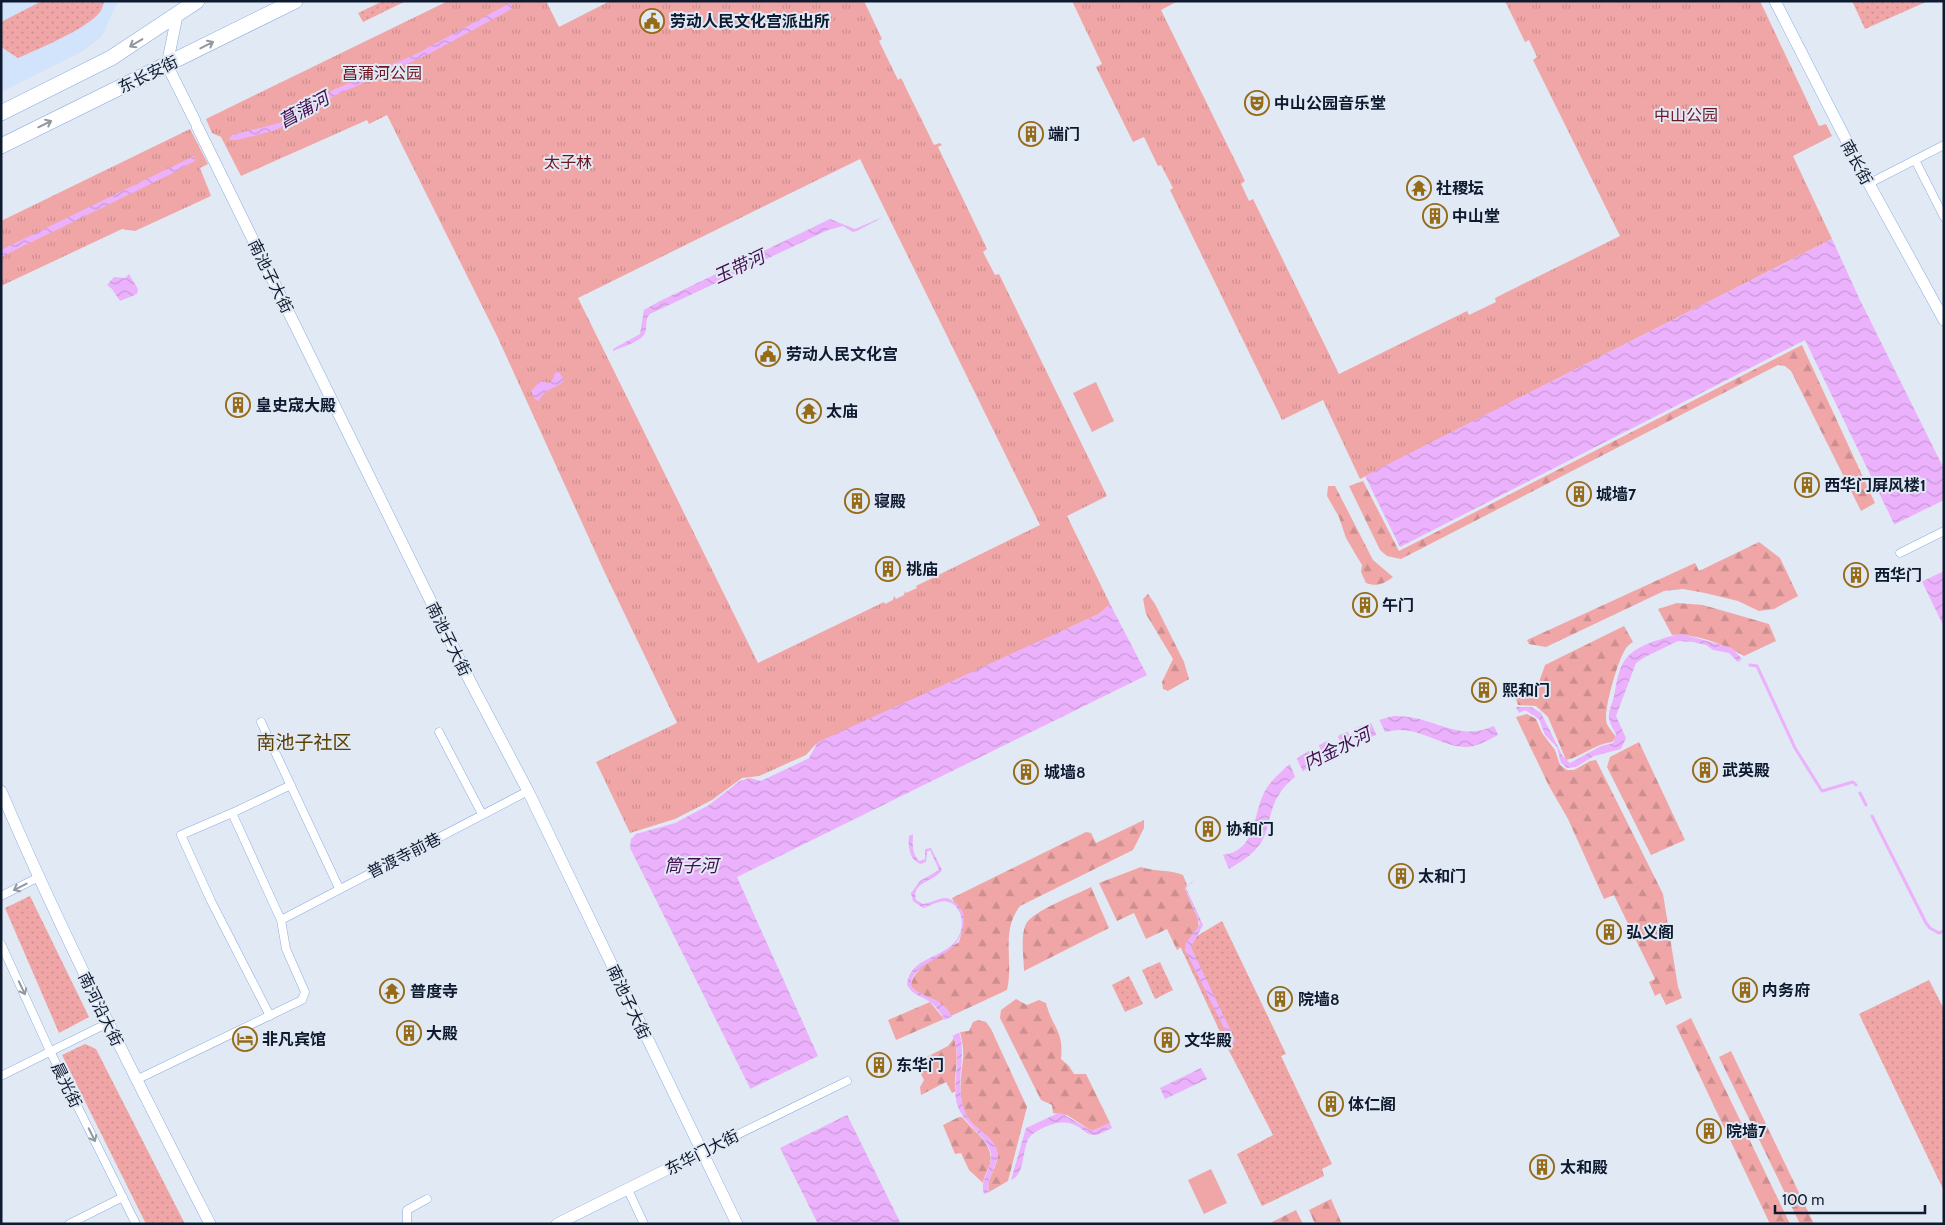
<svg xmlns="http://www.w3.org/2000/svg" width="1945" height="1225" font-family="Cabin,'Noto Sans SC',sans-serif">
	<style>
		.built { fill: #d2e3fc }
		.grass { fill: url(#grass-dots) }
		.forest { fill: url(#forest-firs) }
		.park { fill: url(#park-tufts); fill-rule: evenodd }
		.pitch { fill: #f0a6a6 }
		.water { fill: url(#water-waves) }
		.pier { fill: #e1e9f4 }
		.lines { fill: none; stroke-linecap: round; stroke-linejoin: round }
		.stream { stroke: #ecb1fc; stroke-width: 3 }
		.street-casing { stroke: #8aaee5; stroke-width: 9 }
		.secondary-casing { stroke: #8aaee5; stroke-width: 12 }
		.highway-casing { stroke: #8aaee5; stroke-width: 16 }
		.street { stroke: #fff; stroke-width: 8 }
		.secondary { stroke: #fff; stroke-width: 11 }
		.highway { stroke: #fff; stroke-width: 15 }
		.oneway { stroke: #9298a1 }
		.labels { text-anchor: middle; stroke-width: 4; stroke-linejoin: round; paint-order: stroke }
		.poi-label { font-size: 16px; font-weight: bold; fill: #0d1a2f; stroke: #e1e9f4; text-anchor: start }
		.park-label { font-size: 16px; fill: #6d1521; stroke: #e1e9f4 }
		.street-label { font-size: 16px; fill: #0d1a2f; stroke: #e1e9f4 }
		.water-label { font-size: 18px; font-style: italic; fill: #440e51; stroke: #e1e9f4 }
		.quarter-label { font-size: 19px; fill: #5c4003; stroke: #e1e9f4 }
	</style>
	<defs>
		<pattern id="grass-dots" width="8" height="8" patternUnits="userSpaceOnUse" patternTransform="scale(1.25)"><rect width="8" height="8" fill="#f0a6a6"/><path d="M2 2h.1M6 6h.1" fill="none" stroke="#cd8e8f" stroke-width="1.8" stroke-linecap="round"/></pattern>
		<pattern id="forest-firs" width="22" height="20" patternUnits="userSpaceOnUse" patternTransform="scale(1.25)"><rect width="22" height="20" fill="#f0a6a6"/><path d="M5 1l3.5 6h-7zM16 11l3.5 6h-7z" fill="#cd8e8f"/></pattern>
		<pattern id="park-tufts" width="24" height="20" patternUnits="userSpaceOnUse" patternTransform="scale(1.25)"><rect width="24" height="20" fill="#f0a6a6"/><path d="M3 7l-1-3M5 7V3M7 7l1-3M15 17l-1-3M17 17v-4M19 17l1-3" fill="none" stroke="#cd8e8f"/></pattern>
		<pattern id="water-waves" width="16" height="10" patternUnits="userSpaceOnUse" patternTransform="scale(1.25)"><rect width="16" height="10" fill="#ecb1fc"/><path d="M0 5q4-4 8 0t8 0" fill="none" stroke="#c998d8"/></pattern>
	</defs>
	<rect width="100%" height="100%" fill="#e1e9f4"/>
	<path class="built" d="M 1,1 L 118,1 L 102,36 L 83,51 L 1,92 Z"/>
	<path class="grass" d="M 42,1 L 105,1 C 103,4 102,9 100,12 C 87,29 38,49 18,58 L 1,47 L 1,22 Z
		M 383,1 L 406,1 L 363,22 L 358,13 Z
		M 1852,1 L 1928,1 L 1865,29 Z
		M 30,896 L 89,1017 L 59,1033 L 5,908 Z
		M 1222,921 L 1286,1054 L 1281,1056 L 1332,1164 L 1322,1169 L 1324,1176 L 1262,1206 L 1237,1154 L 1273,1135 L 1228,1049 L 1180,946 Z
		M 1160,962 L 1173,990 L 1155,999 L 1142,970 Z
		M 1129,976 L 1143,1004 L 1125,1012 L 1112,985 Z
		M 1929,980 L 1944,1009 L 1944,1191 L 1859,1014 Z
		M 85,1044 L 96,1049 L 185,1224 L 146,1224 L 62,1055 Z"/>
	<path class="forest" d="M 1802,345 L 1875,503 L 1861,511 L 1791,371 L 1785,366 L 1778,365 L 1401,559 L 1387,556 L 1380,550 L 1349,486 L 1363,481 L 1399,551 Z
		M 1328,486 L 1335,486 L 1373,560 L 1393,577 C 1384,584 1377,587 1366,583 L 1361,572 L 1362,565 L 1346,538 L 1339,517 L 1327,496 Z
		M 1759,542 L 1780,558 L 1798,596 L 1774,609 L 1759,611 L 1738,601 L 1705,593 L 1683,589 L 1664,591 L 1546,647 L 1529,644 L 1527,640 L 1695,563 L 1699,571 Z
		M 1148,594 L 1155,604 L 1184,662 L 1189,679 L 1168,691 L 1163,689 L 1162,682 L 1173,659 L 1146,614 L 1143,599 Z
		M 1677,603 L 1703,605 L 1769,624 L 1776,641 L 1744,656 C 1725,645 1695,633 1672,635 L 1658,609 Z
		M 1624,626 L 1633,642 C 1630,644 1626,647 1625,650 C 1618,660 1602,714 1607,724 C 1609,728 1613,733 1616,737 L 1612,742 C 1595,744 1583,756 1566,760 L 1548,717 L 1536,706 L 1518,705 L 1515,696 L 1538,685 L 1545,665 Z
		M 1527,714 L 1536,719 L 1542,733 L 1555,750 L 1560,765 L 1567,770 L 1574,770 L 1590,761 L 1596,760 L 1663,894 L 1678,987 L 1682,998 L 1666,1005 L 1660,993 L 1655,996 L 1649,982 L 1655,979 L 1614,895 L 1604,899 L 1568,819 L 1549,786 L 1516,717 Z
		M 1639,742 L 1685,840 L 1651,855 L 1607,767 L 1610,757 Z
		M 1144,820 L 1144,828 L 1133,850 L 1020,906 C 1000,933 1014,960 1007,990 L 951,1016 C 937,996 923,1000 911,986 C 913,966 943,953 959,942 C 967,915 963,920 952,898 L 1086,832 L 1091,833 L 1096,843 Z
		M 1141,867 C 1155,872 1169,869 1183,875 L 1187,885 L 1185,889 L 1198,919 L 1199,928 L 1186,943 L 1177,950 L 1167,929 L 1146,939 L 1134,913 L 1117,921 L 1099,883 Z
		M 1091,887 L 1109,928 L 1024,971 C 1024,958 1020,936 1026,924 C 1034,910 1076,895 1091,887 Z
		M 1016,999 L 1027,1005 L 1039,1000 L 1046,1003 C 1052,1028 1064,1029 1061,1059 L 1069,1066 L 1074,1074 L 1086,1074 L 1110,1123 L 1092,1131 L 1067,1115 L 1053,1113 L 1052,1105 L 1041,1100 L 1000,1018 L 1001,1010 Z
		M 930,1002 L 944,1019 L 896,1040 L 888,1020 Z
		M 1691,1018 L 1790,1224 L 1770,1224 L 1676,1026 Z
		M 978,1020 L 986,1022 L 991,1029 L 1027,1107 L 1008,1181 L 989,1192 C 985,1177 1001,1165 997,1151 C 993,1136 974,1129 967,1116 C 957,1098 961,1078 963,1059 C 964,1050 962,1040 960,1032 L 969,1031 L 973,1022 Z
		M 954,1038 C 960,1059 954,1070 955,1091 L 952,1093 L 946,1082 L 921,1095 L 920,1087 L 924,1080 L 915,1063 L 948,1046 Z
		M 1731,1051 L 1814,1224 L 1800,1224 L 1719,1057 Z
		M 959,1117 L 962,1117 C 973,1131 995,1144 990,1164 C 988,1170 984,1176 983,1183 L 969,1170 L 961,1153 L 955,1154 L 943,1125 Z
		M 1331,1199 L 1342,1224 L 1315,1224 L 1309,1210 Z
		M 1296,1210 L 1303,1224 L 1273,1224 L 1272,1222 Z"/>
	<path class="park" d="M 448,1 L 546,1 L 559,27 L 610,1 L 864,1 L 882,39 L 879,41 L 898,80 L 901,78 L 934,145 L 940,143 L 942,145 L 938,147 L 987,249 L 983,252 L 995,275 L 999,274 L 1107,496 L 1067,516 L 1110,604 L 1099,614 L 815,745 L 806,755 L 759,776 L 742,778 L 712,800 L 675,819 L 630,833 L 596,762 L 677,723 L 604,571 L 498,338 L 387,115 L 369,124 L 367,120 L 241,176 L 221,137 L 212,133 L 206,119 ZM 860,159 L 1040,525 L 916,586 L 917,588 L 906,593 L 905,591 L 904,595 L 896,599 L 894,596 L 893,600 L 885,604 L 884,602 L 758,663 L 578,298 Z
		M 1072,1 L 1178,1 L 1161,10 L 1245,181 L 1241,184 L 1249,201 L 1253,199 L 1339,374 L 1467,311 L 1469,315 L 1496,302 L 1495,298 L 1620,236 L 1533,60 L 1537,57 L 1529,40 L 1525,42 L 1505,1 L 1760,1 L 1819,126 L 1826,124 L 1832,136 L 1793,156 L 1832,239 L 1360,479 L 1323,400 L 1282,420 L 1170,190 L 1173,188 L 1161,165 L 1158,166 L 1144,137 L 1133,142 L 1096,67 L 1102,64 Z
		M 190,129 L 208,164 L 200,168 L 211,196 L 135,231 L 122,229 L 1,286 L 1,221 Z"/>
	<path class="pitch" d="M 1096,382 L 1114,421 L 1092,432 L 1073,393 Z
		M 1211,1169 L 1227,1203 L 1204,1214 L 1188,1180 Z"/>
	<path class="water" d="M 510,3 L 513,8 L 429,54 L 336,95 L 276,130 L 237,140 L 229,140 L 232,135 L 279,123 L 333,90 L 416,54 Z
		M 194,156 L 195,161 L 173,173 L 1,257 L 1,250 Z
		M 883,217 L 857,231 L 853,232 L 843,226 L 828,230 L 650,314 C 644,320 648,326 645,333 C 641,342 622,347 613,351 L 613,349 L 640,334 L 644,310 L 660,301 L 830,219 L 855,229 Z
		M 1832,239 L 1860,300 L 1944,469 L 1944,627 L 1805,340 L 1400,547 L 1365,476 Z
		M 129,274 L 138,289 L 137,294 L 120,301 L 112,289 L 107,285 L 114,277 L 125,278 Z
		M 559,372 L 564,380 C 557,389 544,388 539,401 L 535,399 L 531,391 L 540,381 L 549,383 L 553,379 L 555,373 Z
		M 1110,604 L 1147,675 L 737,877 L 818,1056 L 901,1224 L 818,1224 L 630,848 L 631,839 L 636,834 L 675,823 L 709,805 L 740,781 L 750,778 L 761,781 L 803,761 L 809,758 L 818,742 L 1099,614 Z
		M 1682,634 L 1732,648 L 1742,659 L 1738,662 L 1729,653 L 1713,650 L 1706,645 L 1693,642 L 1678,641 L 1645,657 L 1636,663 L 1616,716 L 1626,738 L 1621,749 L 1594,756 L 1576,767 L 1567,768 L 1561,763 L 1557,747 L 1545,735 L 1539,719 L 1525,710 L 1519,713 L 1516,707 L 1531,707 L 1541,713 L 1562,755 L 1570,763 L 1601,746 L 1613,743 L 1616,734 C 1603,713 1611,713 1615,691 C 1620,663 1624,653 1652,642 C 1662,639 1671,635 1682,634 Z
		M 1394,716 C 1434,715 1456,743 1494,726 L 1498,735 C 1488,740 1477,747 1466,747 C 1443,747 1424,730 1400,730 C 1379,730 1355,745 1336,754 C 1315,764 1290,775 1278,796 C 1272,806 1270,817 1267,828 C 1262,849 1246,859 1229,869 L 1223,855 C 1257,850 1252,817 1264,793 C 1267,786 1275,777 1281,772 C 1304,748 1362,723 1394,716 Z
		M 913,834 C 913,844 911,852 919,861 L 925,859 L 925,849 L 931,848 L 942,870 C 934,882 911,882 916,900 L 923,904 C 931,903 938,898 946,898 C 952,899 957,904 961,909 C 965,915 964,921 963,928 C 955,963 913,957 911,986 C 920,997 936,996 946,1008 C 978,1049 949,1073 966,1114 C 972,1128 994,1136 997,1151 C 1000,1166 985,1177 989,1192 L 984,1194 C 979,1179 993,1168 991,1154 C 988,1136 963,1125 957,1104 C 951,1081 963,1059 953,1037 C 948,1025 941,1010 930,1002 C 921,995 913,996 907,985 C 909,960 936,959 952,945 C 964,935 966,914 953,904 C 943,897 933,905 923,908 L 913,901 L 911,893 L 920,881 L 939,870 L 930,850 L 927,852 L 926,862 L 921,864 C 909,860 908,846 909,836 Z
		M 1198,877 L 1186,888 L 1203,925 L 1191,947 L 1235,1040 L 1229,1050 L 1227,1047 L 1230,1040 L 1185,950 L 1186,943 L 1200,924 L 1185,888 Z
		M 1201,1068 L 1207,1079 L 1165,1099 L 1160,1088 Z
		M 1061,1113 L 1092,1131 L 1110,1123 L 1112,1128 C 1107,1130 1100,1135 1094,1135 C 1087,1135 1083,1129 1077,1126 C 1062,1118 1047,1125 1034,1133 C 1019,1142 1029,1172 1011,1180 L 1026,1128 L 1056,1114 Z"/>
	<path class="pier" d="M 1944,500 L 1944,571 L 1919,583 L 1891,526 Z
		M 1378,717 L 1387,736 L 1378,739 L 1370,720 Z
		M 1356,726 L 1364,744 L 1355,748 L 1347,730 Z
		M 1337,735 L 1346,752 L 1336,757 L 1327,740 Z
		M 1318,744 L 1327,762 L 1318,767 L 1309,749 Z
		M 1296,757 L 1304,774 L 1296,779 L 1289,762 Z
		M 954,1016 L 963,1031 L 950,1037 L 942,1021 Z
		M 820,1055 L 849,1114 L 778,1149 L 748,1090 Z"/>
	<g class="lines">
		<path class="stream" d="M 1750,665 L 1757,666 L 1795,748 L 1822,791 L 1853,782 L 1856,785
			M 1860,793 L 1866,805
			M 1872,816 L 1926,923 L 1930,928 L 1939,933 L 1944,931"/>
		<defs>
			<path id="street" d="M 1915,160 L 1944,217
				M 1868,184 L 1944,145
				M 1900,553 L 1944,531
				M 261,722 L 339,888
				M 439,732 L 482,814
				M 232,813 L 181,835 L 211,901 L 270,1016
				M 1,896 L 39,877
				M 281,920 L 528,791
				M 1,944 L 50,1051 L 136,1224
				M 1,1076 L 108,1023
				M 136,1080 L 302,1000 L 305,992 L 286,949 L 281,920 L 232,813 L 291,785
				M 702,1152 L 847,1081
				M 628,1190 L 644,1224
				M 69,1224 L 123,1197
				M 407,1224 L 407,1210 L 427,1199"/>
			<path id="secondary" d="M 1775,1 L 1862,171 L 1944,320
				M 177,16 L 167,65 L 195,121
				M 197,126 L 471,683 L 528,791 L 737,1224
				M 1,791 C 64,939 137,1081 210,1224
				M 557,1224 L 702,1152"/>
			<path id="highway" d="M 1,113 L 111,58 L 197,1
				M 1,146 L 295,1"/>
		</defs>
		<use href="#street" class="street-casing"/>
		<use href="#secondary" class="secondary-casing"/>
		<use href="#highway" class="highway-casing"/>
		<use href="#street" class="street"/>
		<use href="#secondary" class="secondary"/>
		<use href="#highway" class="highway"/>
	</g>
	<defs><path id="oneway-shaft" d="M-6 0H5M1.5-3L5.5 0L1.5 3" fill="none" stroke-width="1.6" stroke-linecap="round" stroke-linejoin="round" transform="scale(1.25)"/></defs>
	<g class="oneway">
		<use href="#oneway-shaft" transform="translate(136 43) rotate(149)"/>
		<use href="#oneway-shaft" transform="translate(207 45) rotate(-27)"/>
		<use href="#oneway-shaft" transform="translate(45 124) rotate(-26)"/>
		<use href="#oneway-shaft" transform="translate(20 887) rotate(153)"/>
		<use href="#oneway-shaft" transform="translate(22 988) rotate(65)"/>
		<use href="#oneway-shaft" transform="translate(92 1135) rotate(64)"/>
	</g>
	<defs>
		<symbol id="civic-ring" viewBox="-11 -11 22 22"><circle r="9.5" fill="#e1e9f4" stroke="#956b17" stroke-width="1.5"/><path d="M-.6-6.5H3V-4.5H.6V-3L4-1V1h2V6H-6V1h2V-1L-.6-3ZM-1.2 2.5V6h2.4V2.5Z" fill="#956b17"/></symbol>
		<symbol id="theatre-ring" viewBox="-11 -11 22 22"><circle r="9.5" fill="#e1e9f4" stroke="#956b17" stroke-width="1.5"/><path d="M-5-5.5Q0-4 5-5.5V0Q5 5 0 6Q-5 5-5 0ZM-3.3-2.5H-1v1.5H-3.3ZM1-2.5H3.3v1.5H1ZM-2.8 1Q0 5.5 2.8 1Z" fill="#956b17"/></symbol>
		<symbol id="building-ring" viewBox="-11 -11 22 22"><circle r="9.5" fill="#e1e9f4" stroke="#956b17" stroke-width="1.5"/><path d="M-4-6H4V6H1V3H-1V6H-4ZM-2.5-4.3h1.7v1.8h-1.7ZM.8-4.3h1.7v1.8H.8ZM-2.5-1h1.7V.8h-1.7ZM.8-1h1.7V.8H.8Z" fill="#956b17"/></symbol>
		<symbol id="temple-ring" viewBox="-11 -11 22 22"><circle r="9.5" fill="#e1e9f4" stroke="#956b17" stroke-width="1.5"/><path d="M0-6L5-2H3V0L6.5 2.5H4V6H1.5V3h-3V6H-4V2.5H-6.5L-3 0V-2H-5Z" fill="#956b17"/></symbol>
		<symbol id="hotel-ring" viewBox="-11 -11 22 22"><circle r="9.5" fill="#e1e9f4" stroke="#956b17" stroke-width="1.5"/><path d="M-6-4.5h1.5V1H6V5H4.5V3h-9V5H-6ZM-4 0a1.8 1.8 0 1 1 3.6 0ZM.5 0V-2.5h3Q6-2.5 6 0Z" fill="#956b17"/></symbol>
	</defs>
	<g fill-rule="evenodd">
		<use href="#civic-ring" x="638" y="7" width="28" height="28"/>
		<use href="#theatre-ring" x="1243" y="89" width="28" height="28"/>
		<use href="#building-ring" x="1017" y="120" width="28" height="28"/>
		<use href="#temple-ring" x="1405" y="174" width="28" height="28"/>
		<use href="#building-ring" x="1421" y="202" width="28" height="28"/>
		<use href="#civic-ring" x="754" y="340" width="28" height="28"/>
		<use href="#building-ring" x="224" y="391" width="28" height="28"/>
		<use href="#temple-ring" x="795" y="397" width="28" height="28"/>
		<use href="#building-ring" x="1793" y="471" width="28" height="28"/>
		<use href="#building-ring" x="1565" y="480" width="28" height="28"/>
		<use href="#building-ring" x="843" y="487" width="28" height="28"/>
		<use href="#building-ring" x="874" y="555" width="28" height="28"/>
		<use href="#building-ring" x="1842" y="561" width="28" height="28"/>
		<use href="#building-ring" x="1351" y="591" width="28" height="28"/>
		<use href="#building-ring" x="1470" y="676" width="28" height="28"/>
		<use href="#building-ring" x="1691" y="756" width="28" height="28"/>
		<use href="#building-ring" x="1012" y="758" width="28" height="28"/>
		<use href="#building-ring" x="1194" y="815" width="28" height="28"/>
		<use href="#building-ring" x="1387" y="862" width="28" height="28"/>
		<use href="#building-ring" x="1595" y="918" width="28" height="28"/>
		<use href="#building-ring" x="1731" y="976" width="28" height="28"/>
		<use href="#temple-ring" x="378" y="977" width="28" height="28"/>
		<use href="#building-ring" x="1266" y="985" width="28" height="28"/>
		<use href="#building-ring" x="395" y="1019" width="28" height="28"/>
		<use href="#hotel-ring" x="231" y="1025" width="28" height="28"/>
		<use href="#building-ring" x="1153" y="1026" width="28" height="28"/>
		<use href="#building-ring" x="865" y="1051" width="28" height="28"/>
		<use href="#building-ring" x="1317" y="1090" width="28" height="28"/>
		<use href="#building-ring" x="1695" y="1117" width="28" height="28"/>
		<use href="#building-ring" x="1528" y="1153" width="28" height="28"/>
	</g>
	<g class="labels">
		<g class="poi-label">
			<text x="670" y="27">劳动人民文化宫派出所</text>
			<text x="1274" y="109">中山公园音乐堂</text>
			<text x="1048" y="140">端门</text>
			<text x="1436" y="194">社稷坛</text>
			<text x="1452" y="222">中山堂</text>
			<text x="786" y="360">劳动人民文化宫</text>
			<text x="256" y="411">皇史宬大殿</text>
			<text x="826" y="417">太庙</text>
			<text x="1824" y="491">西华门屏风楼1</text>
			<text x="1596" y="500">城墙7</text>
			<text x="874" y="507">寝殿</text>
			<text x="906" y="575">祧庙</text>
			<text x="1874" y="581">西华门</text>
			<text x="1382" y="611">午门</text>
			<text x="1502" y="696">熙和门</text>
			<text x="1722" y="776">武英殿</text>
			<text x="1044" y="778">城墙8</text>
			<text x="1226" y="835">协和门</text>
			<text x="1418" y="882">太和门</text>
			<text x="1626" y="938">弘义阁</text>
			<text x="1762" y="996">内务府</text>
			<text x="410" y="997">普度寺</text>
			<text x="1298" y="1005">院墙8</text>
			<text x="426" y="1039">大殿</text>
			<text x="262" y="1045">非凡宾馆</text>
			<text x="1184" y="1046">文华殿</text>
			<text x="896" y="1071">东华门</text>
			<text x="1348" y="1110">体仁阁</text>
			<text x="1726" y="1137">院墙7</text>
			<text x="1560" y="1173">太和殿</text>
		</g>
		<g class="park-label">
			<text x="382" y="79">菖蒲河公园</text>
			<text x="1686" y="121">中山公园</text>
			<text x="568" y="168">太子林</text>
		</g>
		<g class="street-label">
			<text transform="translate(148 74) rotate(-26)" y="6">东长安街</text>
			<text transform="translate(1857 162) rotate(62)" y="6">南长街</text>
			<text transform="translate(271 276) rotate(64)" y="6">南池子大街</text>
			<text transform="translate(449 639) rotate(64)" y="6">南池子大街</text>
			<text transform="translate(404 855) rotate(-27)" y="6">普渡寺前巷</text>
			<text transform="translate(629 1002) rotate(65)" y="6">南池子大街</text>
			<text transform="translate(101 1009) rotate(64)" y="6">南河沿大街</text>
			<text transform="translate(67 1085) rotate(64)" y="6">晨光街</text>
			<text transform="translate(702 1152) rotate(-27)" y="6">东华门大街</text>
		</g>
		<g class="water-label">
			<text transform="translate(304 110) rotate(-29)" y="6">菖蒲河</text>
			<text transform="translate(739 267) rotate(-25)" y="6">玉带河</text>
			<text transform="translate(1337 749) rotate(-26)" y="6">内金水河</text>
			<text x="691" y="872">筒子河</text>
		</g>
		<g class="quarter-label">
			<text x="304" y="749">南池子社区</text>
		</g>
	</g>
	<rect width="1945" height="1225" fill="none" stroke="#0d1a2f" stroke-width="5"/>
	<path d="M1775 1205v8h150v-8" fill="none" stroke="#0d1a2f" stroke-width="2.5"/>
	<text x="1782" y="1205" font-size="15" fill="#0d1a2f" stroke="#e1e9f4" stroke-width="4" paint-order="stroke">100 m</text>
</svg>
